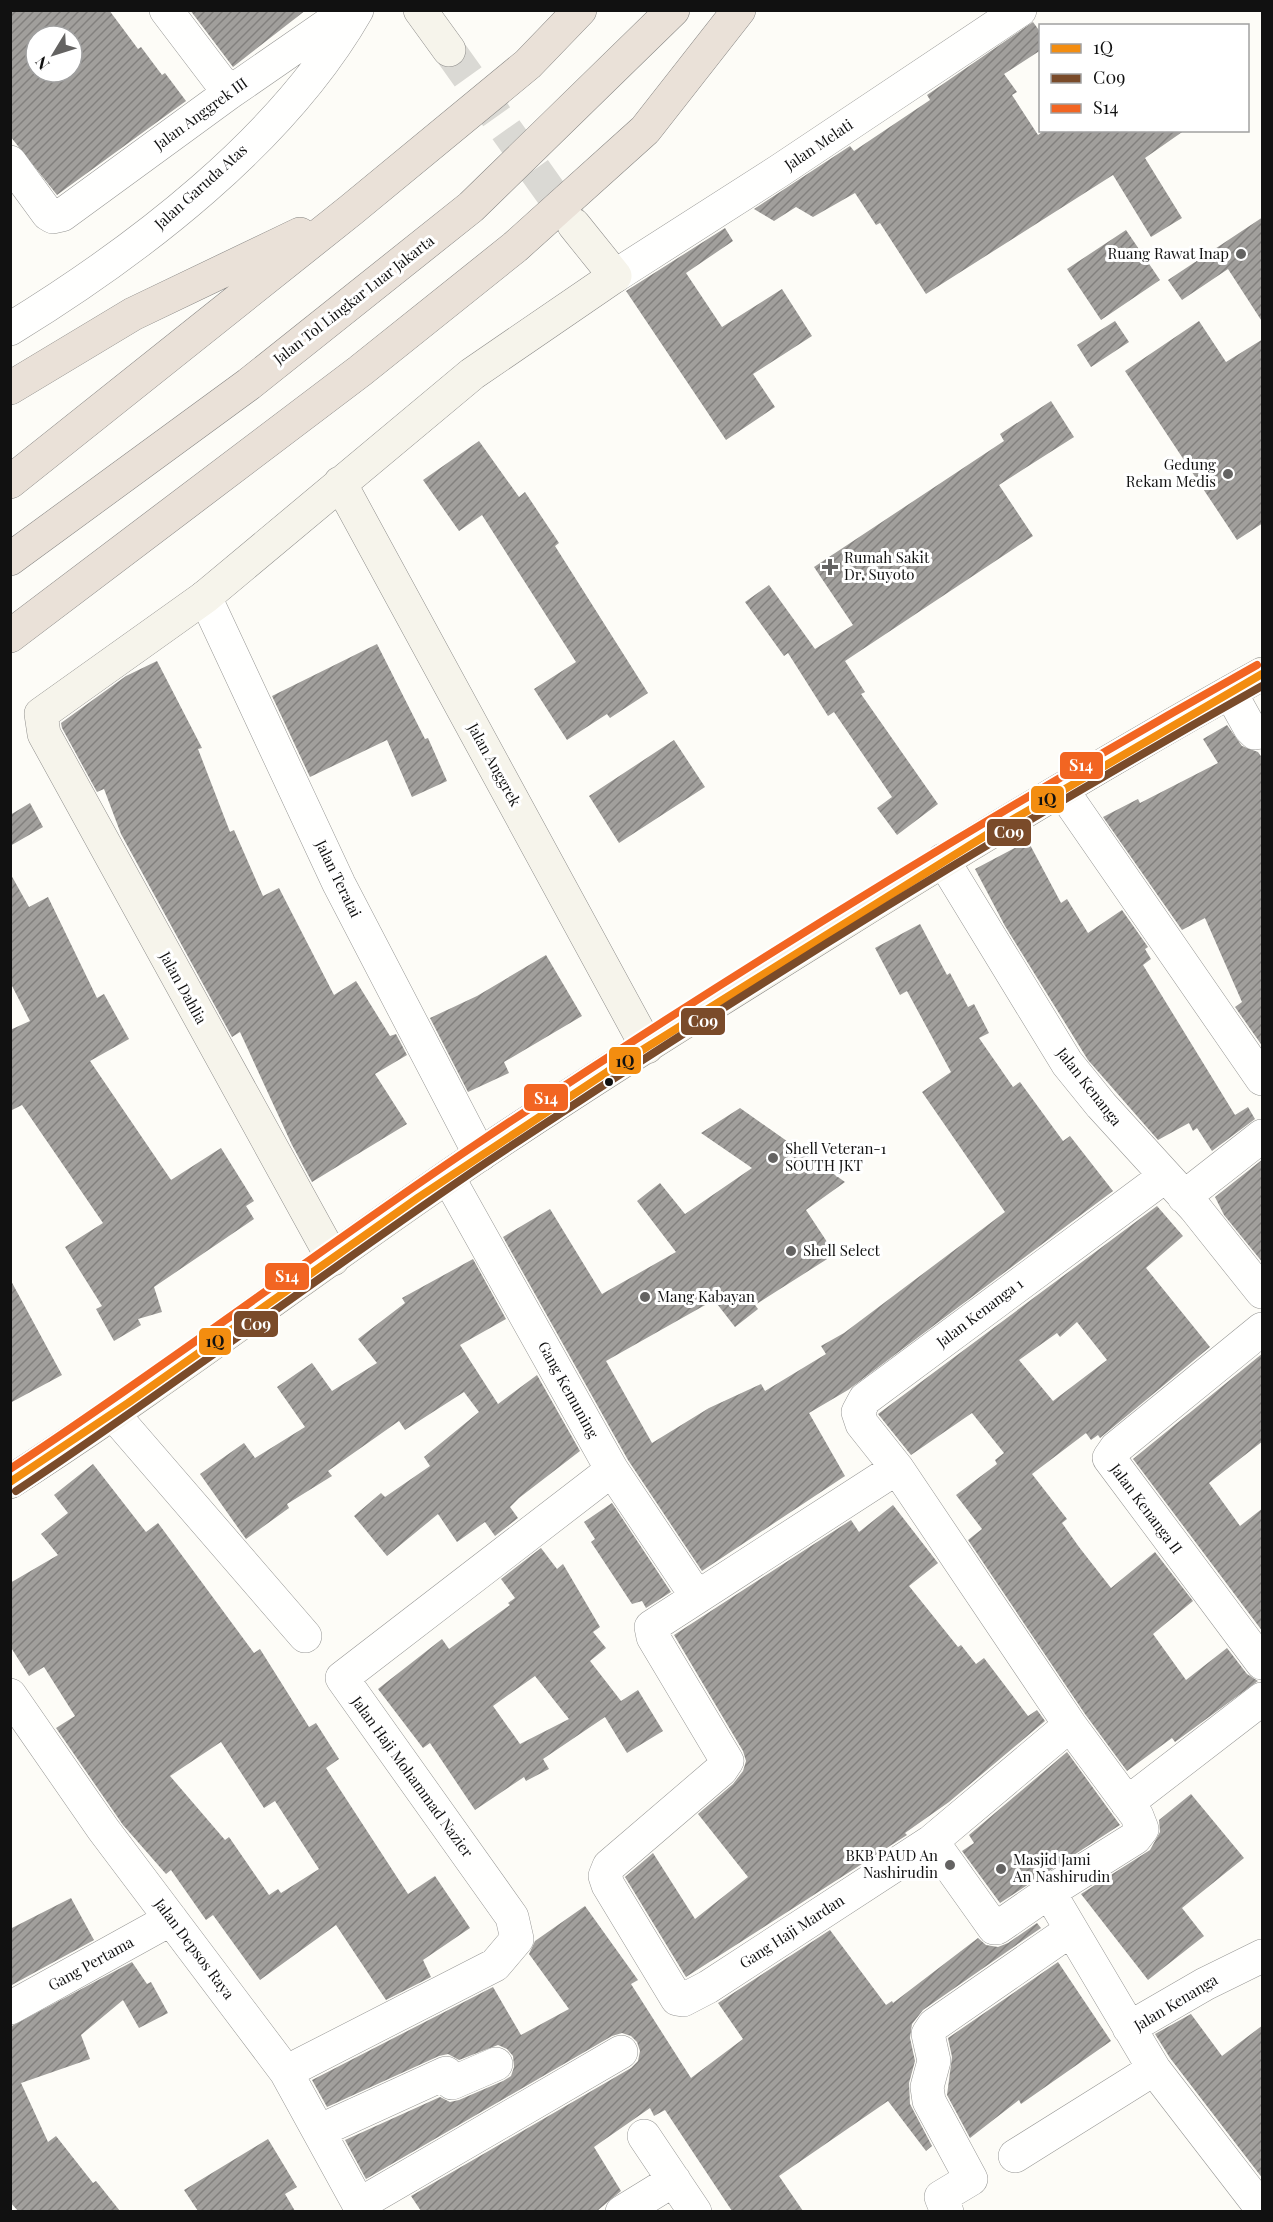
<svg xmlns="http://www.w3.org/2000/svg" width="1273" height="2222" font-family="'Playfair Display',serif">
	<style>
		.building { fill: url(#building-hatch); fill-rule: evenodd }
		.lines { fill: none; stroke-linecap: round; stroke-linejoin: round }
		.secondary-tunnel { stroke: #dad9d4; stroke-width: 33; stroke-dasharray: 33 16; stroke-linecap: butt }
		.street-casing { stroke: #979795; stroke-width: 34 }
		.secondary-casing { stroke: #8e8d8b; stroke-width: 34 }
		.highway-casing { stroke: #858482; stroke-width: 34 }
		.street { stroke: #fffffe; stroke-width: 33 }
		.secondary { stroke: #f6f4eb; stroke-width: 33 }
		.highway { stroke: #eae1d8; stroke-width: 33 }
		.bus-1-casing { stroke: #fff; stroke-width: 12 }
		.bus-2-casing { stroke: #fff; stroke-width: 12 }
		.bus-3-casing { stroke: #fff; stroke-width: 12 }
		.bus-1 { stroke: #f38d10; stroke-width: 8 }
		.bus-2 { stroke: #7a4b2a; stroke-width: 8 }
		.bus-3 { stroke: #f26522; stroke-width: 8 }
		.poi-dot { fill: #646362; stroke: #fff; stroke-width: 2 }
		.bus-dot { fill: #111; stroke: #fff; stroke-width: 2 }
		.labels { text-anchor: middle; stroke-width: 6; stroke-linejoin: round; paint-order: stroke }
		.street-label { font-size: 15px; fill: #111; stroke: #fff }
		.poi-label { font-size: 15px; fill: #111; stroke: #fff; text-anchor: start }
		.line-badge { stroke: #fff; stroke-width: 2 }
		.badge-label { font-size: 16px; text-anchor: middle; font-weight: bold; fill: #fff }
		.pale-badge-label { font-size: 16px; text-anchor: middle; font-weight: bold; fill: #111 }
	</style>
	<defs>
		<pattern id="building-hatch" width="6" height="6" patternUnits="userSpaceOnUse" patternTransform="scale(1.5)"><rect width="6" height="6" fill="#a19f9c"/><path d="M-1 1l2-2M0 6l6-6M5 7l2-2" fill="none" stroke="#82807e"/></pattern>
	</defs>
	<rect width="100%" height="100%" fill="#fdfcf7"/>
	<path class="building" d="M 10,10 L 109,10 L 138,49 L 141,47 L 162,75 L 165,73 L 186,101 L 57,195 L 10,136 ZM 36,36 L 72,36 L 72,72 L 36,72 Z
		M 190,10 L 306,10 L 233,67 Z
		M 1033,22 L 1041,33 L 1041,50 L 1004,74 L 1017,92 L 1012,95 L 1038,135 L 1045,130 L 1185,130 L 1145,158 L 1182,218 L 1151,237 L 1113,175 L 926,294 L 880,223 L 876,225 L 855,193 L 813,217 L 796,207 L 774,221 L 754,209 L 850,146 L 854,151 L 930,100 L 927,95 Z
		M 1263,217 L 1263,323 L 1228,269 L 1182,300 L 1168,280 Z
		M 725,228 L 733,241 L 686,273 L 722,327 L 782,289 L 812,336 L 753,374 L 775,407 L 726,440 L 626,291 Z
		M 1126,230 L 1160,280 L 1101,320 L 1067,269 Z
		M 1115,321 L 1129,342 L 1091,367 L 1077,345 Z
		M 1199,321 L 1226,362 L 1263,339 L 1263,523 L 1237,540 L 1125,371 Z
		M 1051,401 L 1074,437 L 999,485 L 1033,536 L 845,661 L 865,692 L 861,694 L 938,804 L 897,835 L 877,808 L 892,797 L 834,712 L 828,716 L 788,653 L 784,656 L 745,602 L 769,585 L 815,649 L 853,625 L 814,567 L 1004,441 L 1000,434 Z
		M 479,441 L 519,497 L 525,492 L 559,543 L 555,546 L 648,693 L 610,718 L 607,714 L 567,740 L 534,689 L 576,662 L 482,515 L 459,531 L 423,480 Z
		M 377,644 L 425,739 L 428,738 L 447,781 L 412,797 L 387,740 L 310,777 L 272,696 Z
		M 157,661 L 202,748 L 198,749 L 230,832 L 234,830 L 263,896 L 279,888 L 334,995 L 356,981 L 390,1036 L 396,1034 L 407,1055 L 375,1074 L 407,1124 L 312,1182 L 292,1145 L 240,1032 L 232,1037 L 121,834 L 104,789 L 97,792 L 62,728 L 61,723 L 126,676 Z
		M 1227,725 L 1242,746 L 1258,752 L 1263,759 L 1263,1047 L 1235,1007 L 1242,1002 L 1205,918 L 1182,930 L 1103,817 L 1138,799 L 1140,803 L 1218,763 L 1203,739 Z
		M 674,740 L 705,787 L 619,843 L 589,796 Z
		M 30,803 L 43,827 L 10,846 L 10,815 Z
		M 1028,841 L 1061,903 L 1067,899 L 1088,933 L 1122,910 L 1148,947 L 1145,949 L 1151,959 L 1143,965 L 1235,1115 L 1248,1107 L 1255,1119 L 1212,1151 L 1197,1128 L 1193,1131 L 1189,1123 L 1158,1140 L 1088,1060 L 1005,926 L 975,869 Z
		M 10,873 L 29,907 L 48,897 L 97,998 L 104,994 L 129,1039 L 90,1061 L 171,1180 L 221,1148 L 254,1201 L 246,1206 L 254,1219 L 154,1287 L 162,1312 L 138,1319 L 141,1325 L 114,1341 L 96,1309 L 102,1306 L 65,1247 L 103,1223 L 22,1105 L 10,1111 L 10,1030 L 30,1021 L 10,982 Z
		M 920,924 L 947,975 L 950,973 L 968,1007 L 974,1004 L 989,1033 L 979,1038 L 1013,1087 L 1020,1082 L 1063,1141 L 1070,1136 L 1113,1191 L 848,1390 L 809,1413 L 845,1476 L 702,1571 L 628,1460 L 503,1237 L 550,1209 L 602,1294 L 676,1252 L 637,1201 L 660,1183 L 685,1214 L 752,1168 L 701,1133 L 740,1108 L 845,1182 L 806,1210 L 835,1254 L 755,1305 L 758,1309 L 735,1327 L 714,1300 L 606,1361 L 652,1443 L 709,1408 L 761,1384 L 765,1391 L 826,1354 L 821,1346 L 844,1333 L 1005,1212 L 922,1092 L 951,1072 L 907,991 L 900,995 L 875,948 Z
		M 546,955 L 582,1016 L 504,1062 L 509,1073 L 468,1092 L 430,1018 L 477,996 Z
		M 1263,1159 L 1263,1263 L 1224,1215 L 1215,1197 Z
		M 1157,1206 L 1183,1236 L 1146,1268 L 1210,1347 L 1100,1438 L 1098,1435 L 1091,1440 L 1086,1433 L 1032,1474 L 1067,1519 L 1062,1523 L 1079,1547 L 1111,1588 L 1155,1552 L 1193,1601 L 1153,1634 L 1186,1680 L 1227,1648 L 1247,1674 L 1258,1681 L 1175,1742 L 1172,1738 L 1127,1771 L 1085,1714 L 968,1540 L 982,1529 L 956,1495 L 997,1464 L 995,1460 L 1004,1453 L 972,1413 L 911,1455 L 878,1414 ZM 1077,1322 L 1107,1360 L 1053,1401 L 1019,1360 L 1057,1333 L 1060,1337 Z
		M 473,1259 L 506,1319 L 460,1345 L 498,1404 L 537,1375 L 580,1451 L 519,1498 L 510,1507 L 518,1518 L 495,1536 L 485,1522 L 457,1542 L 438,1514 L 387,1556 L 354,1516 L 381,1493 L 385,1497 L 430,1466 L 424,1457 L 479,1412 L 464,1392 L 405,1430 L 399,1421 L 328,1471 L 332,1476 L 287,1504 L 289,1508 L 246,1539 L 200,1474 L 244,1443 L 255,1458 L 305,1427 L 277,1387 L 312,1363 L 332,1391 L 377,1363 L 358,1339 L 405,1303 L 402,1298 Z
		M 10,1279 L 62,1375 L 10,1403 Z
		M 1263,1353 L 1263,1441 L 1209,1483 L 1240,1526 L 1263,1508 L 1263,1632 L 1133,1459 Z
		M 93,1464 L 146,1532 L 158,1523 L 254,1653 L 260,1649 L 309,1727 L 316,1723 L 339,1759 L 326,1768 L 408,1894 L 435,1876 L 470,1928 L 423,1960 L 431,1977 L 386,2000 L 336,1925 L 260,1980 L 213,1915 L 206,1920 L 171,1870 L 166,1874 L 123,1825 L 56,1728 L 75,1716 L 44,1667 L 29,1676 L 10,1646 L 10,1583 L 58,1555 L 41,1534 L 68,1513 L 54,1495 ZM 221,1742 L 264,1808 L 275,1801 L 319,1869 L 281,1893 L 278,1889 L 269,1895 L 229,1837 L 225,1840 L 170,1776 Z
		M 612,1503 L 671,1592 L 646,1608 L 642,1601 L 632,1604 L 591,1542 L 595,1539 L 584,1522 Z
		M 893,1505 L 938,1563 L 909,1586 L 958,1647 L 961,1645 L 976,1664 L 984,1658 L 1028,1716 L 1037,1710 L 1045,1721 L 949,1802 L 905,1833 L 907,1835 L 686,1977 L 625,1877 L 653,1853 L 695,1919 L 748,1877 L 698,1814 L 733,1784 L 743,1771 L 746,1761 L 743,1751 L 674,1635 L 851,1520 L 859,1532 Z
		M 541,1548 L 557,1569 L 563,1564 L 600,1627 L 593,1632 L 606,1648 L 590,1661 L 621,1701 L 638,1690 L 663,1731 L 627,1753 L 605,1717 L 543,1759 L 549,1769 L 526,1781 L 524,1777 L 475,1810 L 430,1743 L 423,1748 L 378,1689 L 442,1639 L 449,1649 L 510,1605 L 508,1603 L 515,1598 L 501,1579 ZM 535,1676 L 569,1719 L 520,1744 L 493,1706 Z
		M 1067,1752 L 1120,1825 L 1000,1903 L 962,1851 L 974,1843 L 969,1835 Z
		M 1191,1794 L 1244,1858 L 1182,1908 L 1204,1936 L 1148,1980 L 1081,1894 L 1150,1850 L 1160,1832 L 1159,1820 Z
		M 71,1898 L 94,1940 L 10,1986 L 10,1929 Z
		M 585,1906 L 638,1980 L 631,1984 L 691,2078 L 743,2039 L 718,2003 L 830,1930 L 886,2005 L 892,2001 L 893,2003 L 978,1938 L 986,1945 L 998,1947 L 1008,1943 L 1037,1923 L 1041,1928 L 923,2010 L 912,2024 L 910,2038 L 915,2061 L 909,2083 L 910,2104 L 932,2146 L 926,2151 L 888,2101 L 779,2176 L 803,2211 L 732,2211 L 665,2110 L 654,2116 L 650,2108 L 594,2147 L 621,2191 L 597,2211 L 421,2211 L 411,2196 L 631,2068 L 638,2061 L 640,2051 L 637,2042 L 631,2036 L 622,2033 L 612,2036 L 366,2179 L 345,2140 L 440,2097 L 450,2102 L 459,2100 L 503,2081 L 511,2076 L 514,2067 L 513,2056 L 507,2049 L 498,2045 L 459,2060 L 448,2054 L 439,2056 L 327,2107 L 312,2080 L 493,1987 L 521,2035 L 569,2009 L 529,1954 L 535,1941 Z
		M 132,1962 L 147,1984 L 151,1982 L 168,2013 L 139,2028 L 123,2000 L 81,2035 L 90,2059 L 21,2083 L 48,2142 L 56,2136 L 93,2183 L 96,2181 L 120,2211 L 18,2211 L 10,2202 L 10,2027 Z
		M 1058,1962 L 1111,2041 L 1021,2104 L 1019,2100 L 970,2138 L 947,2095 L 952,2057 L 948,2038 Z
		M 1191,2014 L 1222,2056 L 1263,2025 L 1263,2179 L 1170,2058 L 1155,2034 Z
		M 268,2139 L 297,2187 L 285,2194 L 295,2211 L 198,2211 L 184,2190 Z"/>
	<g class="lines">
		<path class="secondary-tunnel" d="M 449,50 L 574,225"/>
		<defs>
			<path id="street" d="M 166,10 L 229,93
				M 10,162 L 48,214 L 53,217 L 62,215 L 229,93 L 349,10
				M 615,276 L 779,171 L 1020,10
				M 10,329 C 137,251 282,141 357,10
				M 205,597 L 339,884 L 480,1155
				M 1230,692 L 1250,728 L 1255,733 L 1262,732
				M 1062,790 L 1262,1079
				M 943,860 L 1067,1063 L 1101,1105 L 1195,1208 L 1262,1292
				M 448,1177 L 612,1470 L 697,1597
				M 1164,1177 L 865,1399 L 858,1412 L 862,1424 L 897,1468 L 1070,1725 L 932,1841 L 994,1928 L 997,1928 L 1049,1892 L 1154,2069 L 1262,2209
				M 1184,1197 L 1262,1136
				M 1262,1329 L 1116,1448 L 1109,1458 L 1262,1663
				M 114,1415 L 305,1636
				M 897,1468 L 651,1627 L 653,1637 L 727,1761 L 721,1770 L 609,1866 L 605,1876 L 608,1885 L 677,1999 L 683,2000 L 708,1987 L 932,1841
				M 10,1695 L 103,1829 L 286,2072 L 363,2212
				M 1127,1803 L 1262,1699
				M 1049,1892 L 1135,1838 L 1142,1829 L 1137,1816 L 1070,1725
				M 10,2008 L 171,1919
				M 1129,2028 L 1205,1984 L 1262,1956
				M 286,2072 L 495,1965 L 517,1939 L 512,1917 L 342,1678 L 612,1470
				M 319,2131 L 446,2073 L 452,2083 L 496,2064
				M 644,2136 L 695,2212
				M 1015,2156 L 1154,2069
				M 360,2204 L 621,2052
				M 622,2212 L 674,2180
				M 947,2212 L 941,2197 L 971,2179 L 929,2101 L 927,2087 L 934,2061 L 928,2034 L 934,2025 L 1071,1930"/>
			<path id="secondary" d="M 420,10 L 449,50
				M 340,483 L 647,1047
				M 333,1259 L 44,734 L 41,714 L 205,597 L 472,374 L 615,276 L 574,225
				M 10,1482 C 170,1379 320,1263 478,1156 C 591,1080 708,1007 825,934 C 969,844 1114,756 1262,674"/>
			<path id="highway" d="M 10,388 L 133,314 L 300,234
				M 10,482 L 351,210 L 528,64 L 580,10
				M 10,559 L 249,384 L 471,207 L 673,10
				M 10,636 L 360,371 L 515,247 L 645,130 L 739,10"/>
		</defs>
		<use href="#street" class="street-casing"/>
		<use href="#secondary" class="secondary-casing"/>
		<use href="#highway" class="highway-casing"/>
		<use href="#street" class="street"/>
		<use href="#secondary" class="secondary"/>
		<use href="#highway" class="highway"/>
		<defs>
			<path id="bus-1" d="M 10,1482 L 128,1403 L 419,1197 L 607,1072 L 988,834 L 1262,674"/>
			<path id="bus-2" d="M 16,1491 C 176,1385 328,1269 487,1162 C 739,994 998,834 1262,686"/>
			<path id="bus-3" d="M 10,1469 C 168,1365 319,1250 475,1145 C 729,975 991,814 1257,665"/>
		</defs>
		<use href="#bus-1" class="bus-1-casing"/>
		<use href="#bus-2" class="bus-2-casing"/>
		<use href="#bus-3" class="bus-3-casing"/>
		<use href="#bus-1" class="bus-1"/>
		<use href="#bus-2" class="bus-2"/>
		<use href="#bus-3" class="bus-3"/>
	</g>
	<g class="poi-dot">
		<circle cx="1241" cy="254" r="6"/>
		<circle cx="1228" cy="474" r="6"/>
		<path d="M827 558h6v6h6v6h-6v6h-6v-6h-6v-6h6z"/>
		<circle cx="773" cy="1158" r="6"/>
		<circle cx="791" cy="1251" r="6"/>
		<circle cx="645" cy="1297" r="6"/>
		<circle cx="950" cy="1865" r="6"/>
		<circle cx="1001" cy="1869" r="6"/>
	</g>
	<circle class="bus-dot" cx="609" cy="1082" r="5"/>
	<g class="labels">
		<g class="street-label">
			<text transform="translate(201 114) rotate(-36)" y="5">Jalan Anggrek III</text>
			<text transform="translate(819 145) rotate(-34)" y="5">Jalan Melati</text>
			<text transform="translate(201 187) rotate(-42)" y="5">Jalan Garuda Atas</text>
			<text transform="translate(354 300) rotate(-38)" y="5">Jalan Tol Lingkar Luar Jakarta</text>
			<text transform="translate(494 765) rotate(61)" y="5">Jalan Anggrek</text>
			<text transform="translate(338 879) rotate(64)" y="5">Jalan Teratai</text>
			<text transform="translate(183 988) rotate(61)" y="5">Jalan Dahlia</text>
			<text transform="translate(1089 1087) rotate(52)" y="5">Jalan Kenanga</text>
			<text transform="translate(980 1313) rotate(-37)" y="5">Jalan Kenanga 1</text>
			<text transform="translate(568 1390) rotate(61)" y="5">Gang Kemuning</text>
			<text transform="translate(1146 1509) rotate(53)" y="5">Jalan Kenanga II</text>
			<text transform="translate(412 1777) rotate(54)" y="5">Jalan Haji Mohammad Nazier</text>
			<text transform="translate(792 1932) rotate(-33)" y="5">Gang Haji Mardan</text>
			<text transform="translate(194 1949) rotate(53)" y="5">Jalan Depsos Raya</text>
			<text transform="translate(91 1964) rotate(-29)" y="5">Gang Pertama</text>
			<text transform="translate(1176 2003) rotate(-31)" y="5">Jalan Kenanga</text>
		</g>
		<g class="poi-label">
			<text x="1229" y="259" text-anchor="end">Ruang Rawat Inap</text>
			<text x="1216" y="470" text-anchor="end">Gedung<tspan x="1216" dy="17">Rekam Medis</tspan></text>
			<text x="844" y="563">Rumah Sakit<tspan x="844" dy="17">Dr. Suyoto</tspan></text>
			<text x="785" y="1154">Shell Veteran-1<tspan x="785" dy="17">SOUTH JKT</tspan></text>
			<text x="803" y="1256">Shell Select</text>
			<text x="657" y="1302">Mang Kabayan</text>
			<text x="938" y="1861" text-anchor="end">BKB PAUD An<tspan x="938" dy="17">Nashirudin</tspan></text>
			<text x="1013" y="1865">Masjid Jami<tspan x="1013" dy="17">An Nashirudin</tspan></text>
		</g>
	</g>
	<g class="line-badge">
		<rect x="1059" y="751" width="45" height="29" rx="6" fill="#f26522"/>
		<rect x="1030" y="785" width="35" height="29" rx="6" fill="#f38d10"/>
		<rect x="986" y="818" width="46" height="29" rx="6" fill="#7a4b2a"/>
		<rect x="680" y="1007" width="46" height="29" rx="6" fill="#7a4b2a"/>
		<rect x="608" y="1046" width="34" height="29" rx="6" fill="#f38d10"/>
		<rect x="523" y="1083" width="46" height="29" rx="6" fill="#f26522"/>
		<rect x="264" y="1262" width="46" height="29" rx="6" fill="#f26522"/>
		<rect x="233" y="1310" width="46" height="28" rx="6" fill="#7a4b2a"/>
		<rect x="198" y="1327" width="34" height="29" rx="6" fill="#f38d10"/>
	</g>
	<g class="badge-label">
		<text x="1081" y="771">S14</text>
		<text x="1009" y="838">C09</text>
		<text x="703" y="1027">C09</text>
		<text x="546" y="1104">S14</text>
		<text x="287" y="1282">S14</text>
		<text x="256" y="1330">C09</text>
	</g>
	<g class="pale-badge-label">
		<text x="1047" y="805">1Q</text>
		<text x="625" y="1067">1Q</text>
		<text x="215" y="1347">1Q</text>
	</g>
	<rect width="1273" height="2222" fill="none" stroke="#111111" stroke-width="24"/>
	<rect x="1039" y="24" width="210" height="108" fill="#ffffff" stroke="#a0a0a0" stroke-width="1.5"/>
	<rect x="1051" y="44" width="30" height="9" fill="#f38d10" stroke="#a0a0a0" stroke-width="1.5"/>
	<text x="1093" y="54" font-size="18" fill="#111111">1Q</text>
	<rect x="1051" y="74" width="30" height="9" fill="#7a4b2a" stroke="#a0a0a0" stroke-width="1.5"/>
	<text x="1093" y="84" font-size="18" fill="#111111">C09</text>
	<rect x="1051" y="104" width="30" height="9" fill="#f26522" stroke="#a0a0a0" stroke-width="1.5"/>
	<text x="1093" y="114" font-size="18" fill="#111111">S14</text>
	<g transform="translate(54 54) rotate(232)"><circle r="28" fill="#ffffff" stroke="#a0a0a0" stroke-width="1.5"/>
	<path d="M0-4.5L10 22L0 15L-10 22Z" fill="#646362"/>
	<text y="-9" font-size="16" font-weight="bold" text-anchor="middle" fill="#111111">N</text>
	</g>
</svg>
